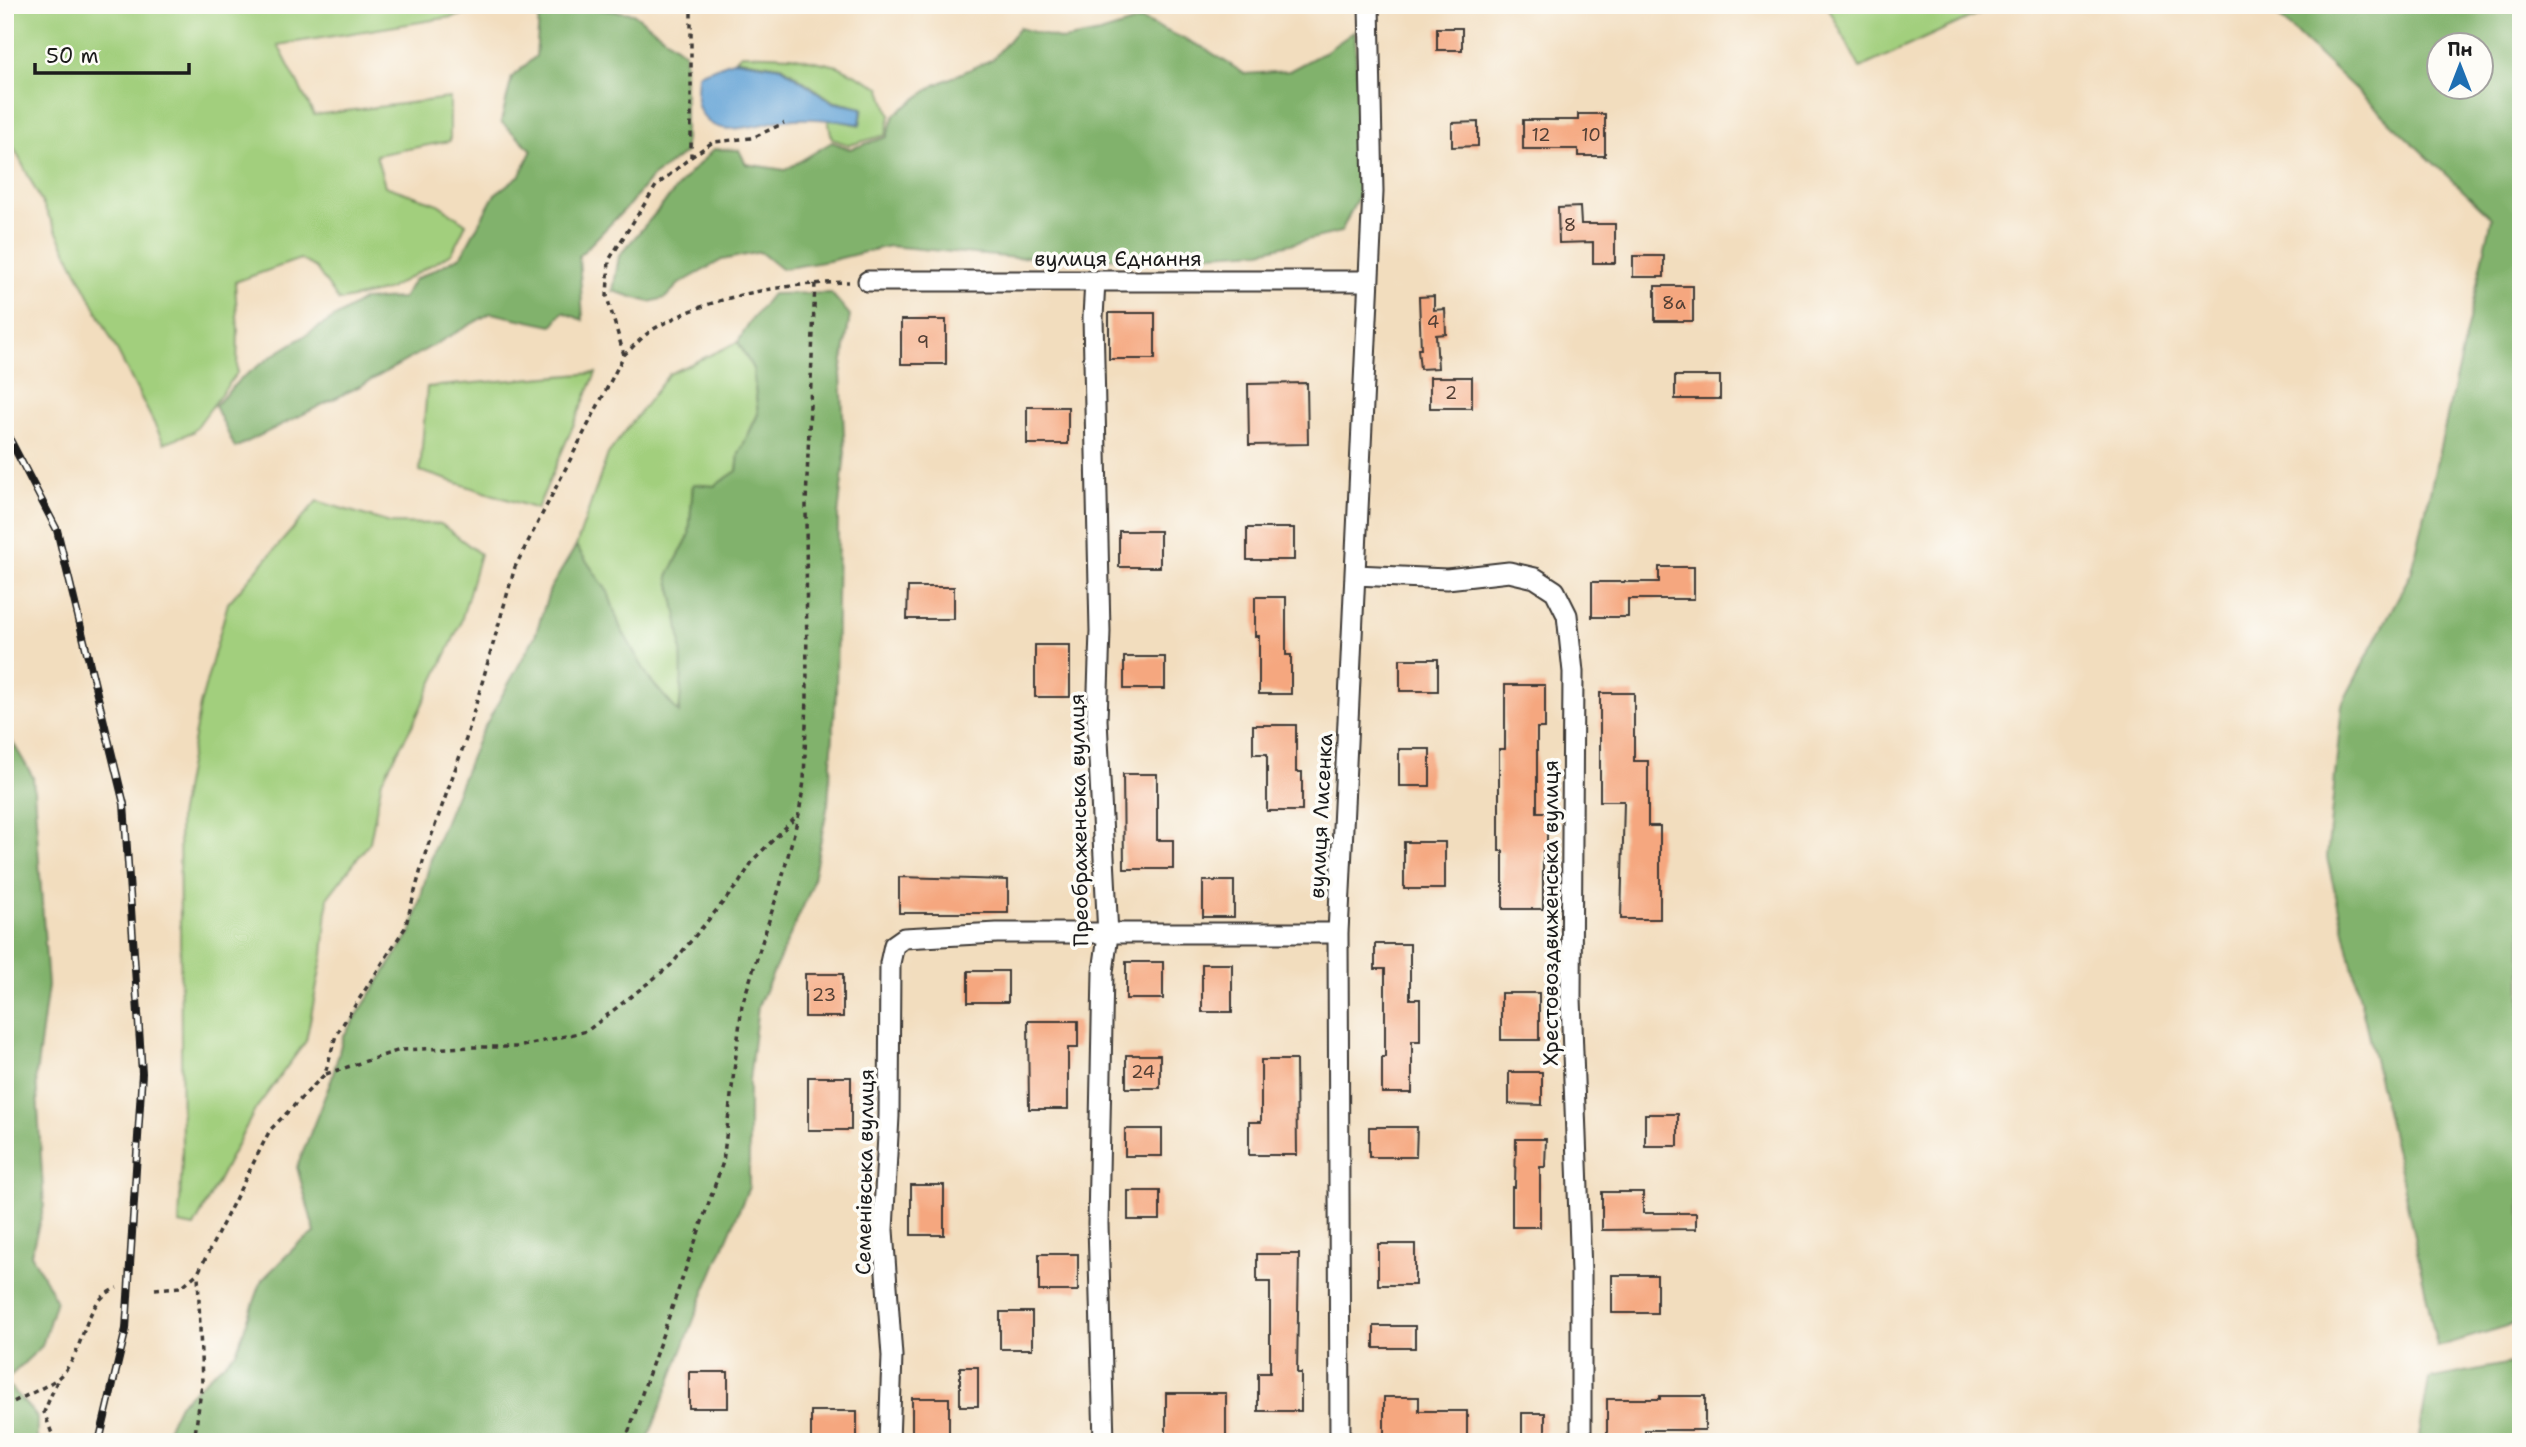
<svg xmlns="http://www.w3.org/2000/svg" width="2526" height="1447" font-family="'Shantell Sans',sans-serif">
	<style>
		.green { fill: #a2cf7d; stroke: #5f764c; stroke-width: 2 }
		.forest { fill: #81b26c; stroke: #4e6744; stroke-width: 2; fill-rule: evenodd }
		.water { fill: #63a3d6; stroke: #406079; stroke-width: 2 }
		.building { fill: #f5a77f }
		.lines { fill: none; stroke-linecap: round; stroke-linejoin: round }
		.minor-casing { stroke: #3c3934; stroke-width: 23 }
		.path { stroke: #3c3934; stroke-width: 3.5; stroke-dasharray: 5 5; stroke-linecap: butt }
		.minor { stroke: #fff; stroke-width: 19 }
		.rail-casing { stroke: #1c1c1c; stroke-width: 8 }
		.rail { stroke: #fdfcf7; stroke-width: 5; stroke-dasharray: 16; stroke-linecap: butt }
		.labels { text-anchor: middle; stroke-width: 7; stroke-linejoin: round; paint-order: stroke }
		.number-label { font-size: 18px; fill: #523f35 }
		.street-label { font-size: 21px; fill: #1c1c1c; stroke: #fdfcf7 }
	</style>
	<rect width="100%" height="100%" fill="#fdfcf7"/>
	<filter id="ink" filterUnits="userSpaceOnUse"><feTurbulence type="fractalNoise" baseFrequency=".0143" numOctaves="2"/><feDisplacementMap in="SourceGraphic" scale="14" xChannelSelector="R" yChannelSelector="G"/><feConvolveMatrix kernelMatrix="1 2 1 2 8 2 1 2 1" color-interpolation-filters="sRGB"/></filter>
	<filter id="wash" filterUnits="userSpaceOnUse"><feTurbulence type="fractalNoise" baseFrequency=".00686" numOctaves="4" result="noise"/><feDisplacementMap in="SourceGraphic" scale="28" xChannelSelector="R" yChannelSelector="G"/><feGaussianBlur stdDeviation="1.57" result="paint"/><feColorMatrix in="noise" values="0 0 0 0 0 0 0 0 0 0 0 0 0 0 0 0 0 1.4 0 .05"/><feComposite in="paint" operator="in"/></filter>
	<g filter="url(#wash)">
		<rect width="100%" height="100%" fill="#f2ddbe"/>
		<path class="green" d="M 5,5 L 509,5 L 495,10 L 278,45 L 314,115 L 450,98 L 450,141 L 376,155 L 385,186 L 438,204 L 466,224 L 452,253 L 387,290 L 339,301 L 316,268 L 300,259 L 235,282 L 238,331 L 237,373 L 193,432 L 164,443 L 5,130 Z
			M 1827,5 L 1997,5 L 1860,68 Z
			M 741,54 L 791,56 L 838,66 L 880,87 L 890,115 L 886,135 L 849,145 L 832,139 L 828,119 L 860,125 L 863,108 L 833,101 L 782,66 L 736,59 Z
			M 738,342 L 753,369 L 758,414 L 739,454 L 737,471 L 714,486 L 693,484 L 689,536 L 668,576 L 679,620 L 684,668 L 679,714 L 650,680 L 620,627 L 607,592 L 576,546 L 608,454 L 669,374 Z
			M 596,373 L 537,509 L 420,471 L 427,387 Z
			M 317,501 L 390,523 L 441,524 L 480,554 L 460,625 L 413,724 L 382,780 L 370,842 L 328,897 L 323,955 L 306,1041 L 255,1110 L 194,1227 L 179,1224 L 182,1157 L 179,817 L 200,705 L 228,603 Z"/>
		<path class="forest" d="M 540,5 L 580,5 L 584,8 L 633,13 L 685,53 L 685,153 L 652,177 L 628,206 L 579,256 L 583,320 L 563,312 L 552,326 L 491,313 L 366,383 L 235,448 L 215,406 L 240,379 L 272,356 L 363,300 L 403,298 L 414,280 L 461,256 L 495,194 L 520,175 L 532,150 L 501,122 L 512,77 L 536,56 Z
			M 2266,5 L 2521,5 L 2521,1322 L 2437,1347 L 2401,1175 L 2327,858 L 2342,704 L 2412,571 L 2492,218 ZM 2438,46 L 2480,46 L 2480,88 L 2438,88 Z
			M 1142,20 L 1204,48 L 1245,74 L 1289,71 L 1325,52 L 1355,31 L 1361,191 L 1341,232 L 1261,251 L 1128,259 L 1056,254 L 1016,258 L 889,246 L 829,261 L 781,269 L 760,252 L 722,260 L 679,284 L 665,298 L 649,302 L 613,291 L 619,256 L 688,175 L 714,149 L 739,150 L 746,164 L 785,170 L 832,142 L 850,149 L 887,137 L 894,115 L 935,85 L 993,59 L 1019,28 L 1063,40 L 1100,33 Z
			M 831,293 L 850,315 L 841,373 L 845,453 L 838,516 L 836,693 L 828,804 L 811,889 L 758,1006 L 749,1081 L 749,1187 L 704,1293 L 647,1442 L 161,1442 L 179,1404 L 236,1352 L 262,1280 L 298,1244 L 315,1233 L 297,1167 L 332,1078 L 343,1037 L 412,930 L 433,851 L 479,737 L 535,636 L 550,589 L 576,546 L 608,592 L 620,627 L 650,680 L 679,713 C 685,660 681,627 668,576 L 689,536 L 693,484 L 714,486 L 737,471 L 739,454 L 758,414 L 753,369 L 738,342 L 749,323 L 772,294 Z
			M 5,729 L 33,777 L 48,986 L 36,1075 L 44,1206 L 31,1254 L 56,1300 L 42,1346 L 5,1381 L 37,1417 L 37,1442 L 5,1442 Z
			M 2521,1361 L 2521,1442 L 2418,1442 L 2429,1379 Z"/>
		<path class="water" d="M 735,60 L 781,67 L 832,102 L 862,108 L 860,124 C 834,120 810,117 784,120 C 757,123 711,145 698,106 C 695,98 698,83 698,74 Z"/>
		<g id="blocks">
			<path class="building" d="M 1437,28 L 1462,28 L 1462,50 L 1437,50 Z
				M 1578,114 L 1605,114 L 1605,156 L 1578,156 L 1578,149 L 1523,149 L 1523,120 L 1578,120 Z
				M 1478,122 L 1478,146 L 1452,147 L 1452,123 Z
				M 1580,207 L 1581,224 L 1615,224 L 1615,263 L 1593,263 L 1593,242 L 1559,243 L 1558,208 Z
				M 1633,256 L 1664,256 L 1664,277 L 1633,277 Z
				M 1655,286 L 1693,286 L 1693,321 L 1655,321 Z
				M 1434,296 L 1434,310 L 1445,309 L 1446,334 L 1436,335 L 1438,368 L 1420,369 L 1418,349 L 1421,349 L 1419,297 Z
				M 1109,313 L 1155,313 L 1155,359 L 1109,359 Z
				M 901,320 L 946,320 L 946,364 L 901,364 Z
				M 1675,376 L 1720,376 L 1720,399 L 1675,399 Z
				M 1430,377 L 1472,377 L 1472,408 L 1430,408 Z
				M 1307,383 L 1308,444 L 1249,445 L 1248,384 Z
				M 1027,407 L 1068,407 L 1068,444 L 1027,444 Z
				M 1247,528 L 1294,528 L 1294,560 L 1247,560 Z
				M 1119,531 L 1160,531 L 1160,567 L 1119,567 Z
				M 1659,567 L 1694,567 L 1694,599 L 1628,599 L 1628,617 L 1592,617 L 1592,582 L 1659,582 Z
				M 908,587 L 954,587 L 954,619 L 907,619 Z
				M 1255,597 L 1286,597 L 1286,655 L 1291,655 L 1291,694 L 1259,694 L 1259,636 L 1255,636 Z
				M 1035,645 L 1070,645 L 1070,697 L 1035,697 Z
				M 1124,657 L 1165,657 L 1165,689 L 1124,689 Z
				M 1400,659 L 1438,659 L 1438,691 L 1400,691 Z
				M 1505,685 L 1545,685 L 1545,728 L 1537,728 L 1537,812 L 1547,812 L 1547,851 L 1543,851 L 1543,909 L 1503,909 L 1503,851 L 1499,851 L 1499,749 L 1505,749 Z
				M 1600,693 L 1634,693 L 1634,761 L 1648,761 L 1648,826 L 1660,826 L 1660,919 L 1621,919 L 1624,801 L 1600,801 Z
				M 1253,725 L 1296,725 L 1296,772 L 1302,772 L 1302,811 L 1267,811 L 1267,754 L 1253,754 Z
				M 1399,749 L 1430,749 L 1430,786 L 1399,786 Z
				M 1123,774 L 1157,774 L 1157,840 L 1173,840 L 1173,869 L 1124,869 Z
				M 1404,842 L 1445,842 L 1445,889 L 1404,889 Z
				M 899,877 L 1008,880 L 1008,913 L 899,913 Z
				M 1203,881 L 1234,881 L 1234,917 L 1203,917 Z
				M 1375,944 L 1410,944 L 1410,999 L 1420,999 L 1420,1041 L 1412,1041 L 1412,1093 L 1382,1093 L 1382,1057 L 1385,1057 L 1385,969 L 1375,969 Z
				M 1126,962 L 1163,962 L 1163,999 L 1126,999 Z
				M 1202,964 L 1232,964 L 1232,1012 L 1202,1012 Z
				M 968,971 L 1008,971 L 1008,1002 L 968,1002 Z
				M 805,974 L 843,974 L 843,1017 L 805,1017 Z
				M 1501,993 L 1539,993 L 1539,1040 L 1501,1040 Z
				M 1028,1021 L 1078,1021 L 1078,1048 L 1068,1048 L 1068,1109 L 1029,1109 Z
				M 1126,1055 L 1160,1055 L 1160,1088 L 1126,1088 Z
				M 1261,1060 L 1296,1060 L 1297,1155 L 1249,1155 L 1249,1122 L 1261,1122 Z
				M 1509,1072 L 1542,1072 L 1542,1105 L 1509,1104 Z
				M 808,1077 L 851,1077 L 851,1130 L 808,1130 Z
				M 1645,1114 L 1678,1114 L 1678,1146 L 1645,1146 Z
				M 1369,1127 L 1417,1127 L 1416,1157 L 1369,1157 Z
				M 1125,1129 L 1162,1129 L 1162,1156 L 1125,1156 Z
				M 1516,1139 L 1546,1139 L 1545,1167 L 1540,1167 L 1540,1227 L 1512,1227 L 1512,1187 L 1515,1187 Z
				M 911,1185 L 944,1185 L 944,1235 L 911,1235 Z
				M 1128,1191 L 1160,1191 L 1160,1220 L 1128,1220 Z
				M 1602,1192 L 1643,1192 L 1643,1213 L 1696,1213 L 1696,1229 L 1602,1230 Z
				M 1378,1244 L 1415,1244 L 1415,1285 L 1378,1285 Z
				M 1039,1254 L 1078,1254 L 1078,1291 L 1039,1291 Z
				M 1257,1254 L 1299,1254 L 1297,1373 L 1301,1373 L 1301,1411 L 1258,1411 L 1258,1373 L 1270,1373 L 1270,1282 L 1257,1282 Z
				M 1612,1275 L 1657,1275 L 1657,1313 L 1612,1313 Z
				M 1000,1312 L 1032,1312 L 1032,1349 L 1000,1349 Z
				M 1374,1326 L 1415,1326 L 1415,1348 L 1374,1348 Z
				M 960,1367 L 978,1367 L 978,1406 L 960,1406 Z
				M 689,1372 L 728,1372 L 728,1408 L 689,1408 Z
				M 1166,1393 L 1226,1393 L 1226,1442 L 1166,1442 Z
				M 1660,1396 L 1705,1396 L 1705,1430 L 1645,1430 L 1645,1439 L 1607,1439 L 1607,1399 L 1660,1399 Z
				M 1384,1397 L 1419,1397 L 1419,1411 L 1467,1411 L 1467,1442 L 1384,1439 Z
				M 912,1398 L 949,1398 L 949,1442 L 912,1442 Z
				M 811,1411 L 857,1411 L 857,1442 L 811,1442 Z
				M 1522,1413 L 1545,1413 L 1545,1442 L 1522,1442 Z"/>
		</g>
	</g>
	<g filter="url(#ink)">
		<use href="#blocks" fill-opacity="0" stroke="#3c3934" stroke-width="2"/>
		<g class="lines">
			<defs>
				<path id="minor" d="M 868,281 L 1368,281
					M 1095,281 L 1093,317 L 1100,631 L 1097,720 L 1108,935 L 1103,972 L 1098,1224 L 1104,1442
					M 1355,575 L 1447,579 L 1509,572 L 1535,578 L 1555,591 L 1567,615 L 1573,672 L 1571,998 L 1581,1272 L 1581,1442
					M 889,1442 L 892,1356 L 883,1230 L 889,1116 L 890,963 L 894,945 L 904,938 L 997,933 L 1338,933
					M 1340,1442 L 1338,933 L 1373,192 L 1369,5"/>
			</defs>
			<use href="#minor" class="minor-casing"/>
			<path class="path" d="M 691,157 L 713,142 L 752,138 L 784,123
				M 624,355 L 607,297 L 609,260 L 656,186 L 691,157 L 691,10
				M 326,1074 L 400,1050 L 472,1047 L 518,1047 L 587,1031 L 671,965 L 739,883 L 754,859 L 797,816
				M 155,1289 L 181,1287 L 198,1273 L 270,1130 L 325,1074 L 336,1035 L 405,928 L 426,851 L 466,739 L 515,567 L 624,355 C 633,347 642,337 652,330 C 711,295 781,284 849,282
				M 5,1406 C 20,1398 46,1388 59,1377 C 87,1353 80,1302 117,1288
				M 55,1442 L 44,1412 L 58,1379
				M 194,1442 L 202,1383 L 198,1273
				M 625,1442 L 723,1162 L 742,1005 L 780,886 L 799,814 L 804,781 L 807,697 L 806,503 L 815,283"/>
			<use href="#minor" class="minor"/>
			<defs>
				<path id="rail" d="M 5,430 L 57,530 L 124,804 L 142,1073 L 126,1329 L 99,1442"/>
			</defs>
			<use href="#rail" class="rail-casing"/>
			<use href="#rail" class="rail"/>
		</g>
	</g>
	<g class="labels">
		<g class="number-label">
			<text x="1541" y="141">12</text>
			<text x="1591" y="141">10</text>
			<text x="1570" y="231">8</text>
			<text x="1674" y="309">8а</text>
			<text x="1433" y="328">4</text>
			<text x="923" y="348">9</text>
			<text x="1451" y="399">2</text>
			<text x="824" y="1001">23</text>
			<text x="1143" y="1078">24</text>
		</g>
		<g class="street-label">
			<text x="1118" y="266">вулиця Єднання</text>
			<text transform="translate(1321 816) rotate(-87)" y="7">вулиця Лисенка</text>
			<text transform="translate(1079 820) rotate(-91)" y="7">Преображенська вулиця</text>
			<text transform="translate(1551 913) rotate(-90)" y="7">Хрестовоздвиженська вулиця</text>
			<text transform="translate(865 1172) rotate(-89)" y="7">Семенівська вулиця</text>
		</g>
	</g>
	<rect width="2526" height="1447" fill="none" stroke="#fdfcf7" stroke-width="28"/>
	<g transform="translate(2460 66)"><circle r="33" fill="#fdfcf7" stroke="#a3a29f" stroke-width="2"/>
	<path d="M0-5L12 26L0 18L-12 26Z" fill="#1f6fb2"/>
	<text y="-10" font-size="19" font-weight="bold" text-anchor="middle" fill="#1c1c1c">Пн</text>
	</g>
	<path d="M35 63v10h154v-10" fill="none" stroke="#1c1c1c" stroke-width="3.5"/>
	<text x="46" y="63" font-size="21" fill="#1c1c1c" stroke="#fdfcf7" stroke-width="5" paint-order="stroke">50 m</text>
</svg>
